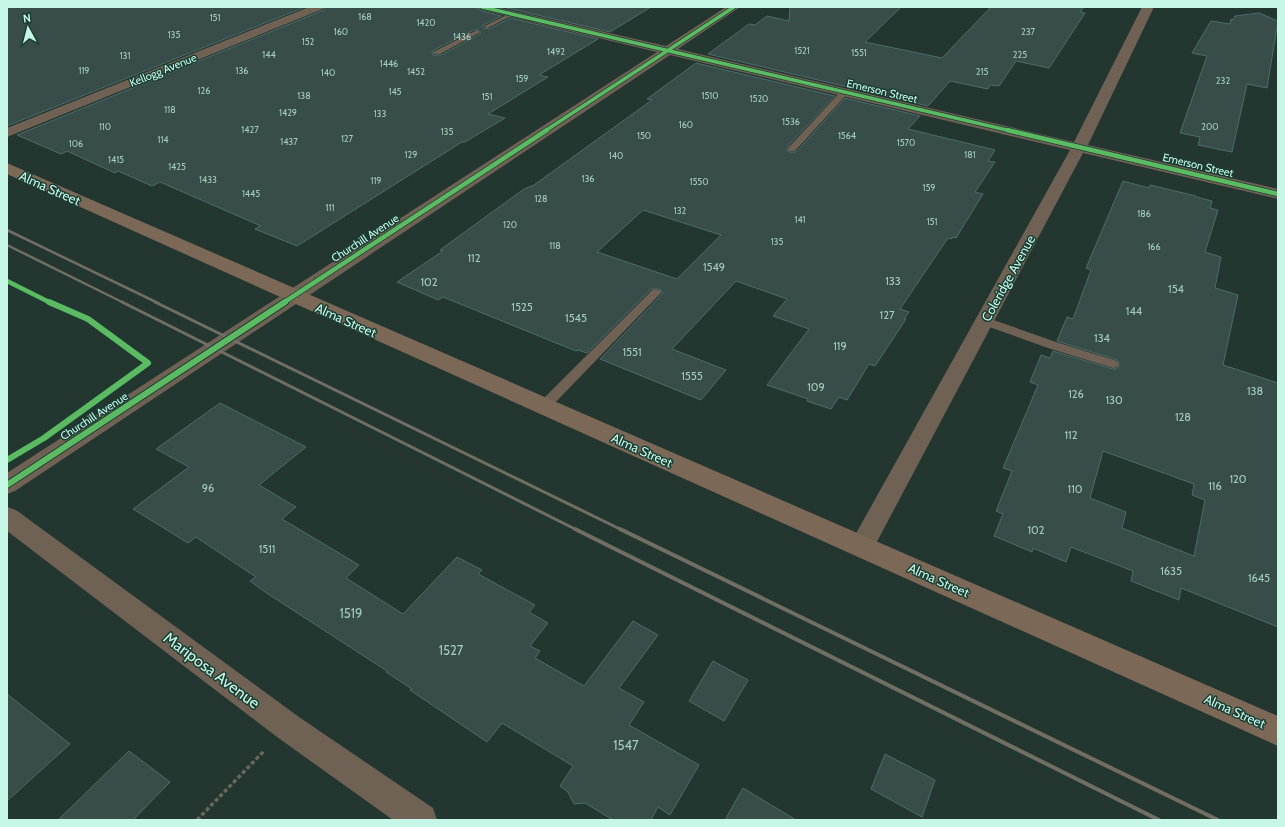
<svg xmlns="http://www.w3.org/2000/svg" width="1285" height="827" font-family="Cabin,sans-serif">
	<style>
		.building { fill: #384d49; stroke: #4c6d6a; fill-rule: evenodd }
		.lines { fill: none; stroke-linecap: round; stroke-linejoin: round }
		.path { stroke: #6a665c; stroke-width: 3.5; stroke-dasharray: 4 2.5; stroke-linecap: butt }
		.service { fill: #6f6254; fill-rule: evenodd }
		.minor { fill: #6f6254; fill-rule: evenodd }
		.primary { fill: #7b6857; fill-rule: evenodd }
		.rail-far2 { stroke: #716e64; stroke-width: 2.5 }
		.rail-far1 { stroke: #716e64; stroke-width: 3 }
		.rail { stroke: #716e64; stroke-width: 4 }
		.cycleway-far2-casing { stroke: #1b3e34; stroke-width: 5 }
		.cycleway-far1-casing { stroke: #1b3e34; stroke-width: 6 }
		.cycleway-casing { stroke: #1b3e34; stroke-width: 8 }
		.cycleway-far2 { stroke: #5cba63; stroke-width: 3.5 }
		.cycleway-far1 { stroke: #5cba63; stroke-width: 4.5 }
		.cycleway { stroke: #5cba63; stroke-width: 6 }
		.labels { text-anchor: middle; stroke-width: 3; stroke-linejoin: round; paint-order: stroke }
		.far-number-label { font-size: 9px; fill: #a2ccbf }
		.far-street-label { font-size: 11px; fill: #c5f6e6; stroke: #1b3e34 }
		.number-label { font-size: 11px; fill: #a2ccbf }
		.street-label { font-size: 13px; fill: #c5f6e6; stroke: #1b3e34 }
		.near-number-label { font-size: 13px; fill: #a2ccbf }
		.near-street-label { font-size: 16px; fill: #c5f6e6; stroke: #1b3e34 }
	</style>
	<rect width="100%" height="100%" fill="#233630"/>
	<path class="building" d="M 7,7 L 305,7 L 7,126 Z
		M 326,7 L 475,7 L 482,11 L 501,16 L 482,26 L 483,28 L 489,29 L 510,18 L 598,39 L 539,75 L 548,77 L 488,114 L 505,118 L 465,142 L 462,142 L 297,246 L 255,229 L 261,226 L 160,182 L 152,186 L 118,171 L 115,173 L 67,151 L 61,154 L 17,135 L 324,10 ZM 476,29 L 480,31 L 480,34 L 441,55 L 433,55 L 432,51 Z
		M 503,7 L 651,7 L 610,32 Z
		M 790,7 L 901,7 L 865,42 L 942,58 L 991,7 L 1084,7 L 1080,12 L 1085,13 L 1049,68 L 1016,61 L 999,86 L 990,85 L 988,89 L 950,81 L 928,106 L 708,54 L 749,24 L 755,25 L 767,16 L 789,21 Z
		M 1259,13 L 1278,21 L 1267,88 L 1247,84 L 1232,152 L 1198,145 L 1200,137 L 1180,133 L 1207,56 L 1192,53 L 1211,21 L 1230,24 L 1231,19 L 1233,20 L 1235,16 Z
		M 696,63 L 835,96 L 788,146 L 787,150 L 789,152 L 796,152 L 845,98 L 920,116 L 908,129 L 995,150 L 988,161 L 995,162 L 975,192 L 983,194 L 956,238 L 953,237 L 951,239 L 948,238 L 900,309 L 909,312 L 904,319 L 906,319 L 875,366 L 869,364 L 847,400 L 839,397 L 831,409 L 807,401 L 808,399 L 767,385 L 809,329 L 773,316 L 787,299 L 736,281 L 672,349 L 726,370 L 701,400 L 600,359 L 663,293 L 660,289 L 651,289 L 587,353 L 578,350 L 576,351 L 443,297 L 438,300 L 397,282 L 443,251 L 440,250 L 524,189 L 534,185 L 652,100 L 647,99 ZM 643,210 L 721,235 L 677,279 L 597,252 Z
		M 1123,181 L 1149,188 L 1150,185 L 1196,196 L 1196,197 L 1212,201 L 1210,208 L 1218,210 L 1205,252 L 1221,257 L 1215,288 L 1238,295 L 1223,365 L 1278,383 L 1278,627 L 1181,588 L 1179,600 L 1131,581 L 1133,571 L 1071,547 L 1066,562 L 1033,548 L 1032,552 L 994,536 L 1003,514 L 996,511 L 1012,471 L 1003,468 L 1038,385 L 1030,382 L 1041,355 L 1050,358 L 1053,351 L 1113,369 L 1117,368 L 1120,365 L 1117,360 L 1057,341 L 1067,317 L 1073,319 L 1091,270 L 1086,268 ZM 1103,451 L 1194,484 L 1192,495 L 1205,500 L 1194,556 L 1122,528 L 1126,512 L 1090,498 Z
		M 220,403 L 306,447 L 259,485 L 296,507 L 282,519 L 359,565 L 346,578 L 403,614 L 457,557 L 482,570 L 478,574 L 535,605 L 529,612 L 548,623 L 530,646 L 540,651 L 535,658 L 584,686 L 633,621 L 658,635 L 619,688 L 644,702 L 629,725 L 699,765 L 670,815 L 658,807 L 651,820 L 613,820 L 585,803 L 574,804 L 568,792 L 560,786 L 573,766 L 502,723 L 487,742 L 410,690 L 412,689 L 386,672 L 387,671 L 265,592 L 250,581 L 256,577 L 196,537 L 188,543 L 133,509 L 189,467 L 156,449 Z
		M 713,661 L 748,680 L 724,721 L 689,701 Z
		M 7,694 L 70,744 L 7,801 Z
		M 129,751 L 170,782 L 133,820 L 58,820 Z
		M 885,754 L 935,780 L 922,817 L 871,789 Z
		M 743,788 L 796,820 L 725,820 Z"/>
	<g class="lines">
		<path class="path" d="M 197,820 L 265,750"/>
		<path class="service" d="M 510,13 L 515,14 L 488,28 L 483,27 Z
			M 477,30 L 479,31 L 479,33 L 440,54 L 434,54 L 433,52 Z
			M 842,90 L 845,90 L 849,92 L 795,151 L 789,151 L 788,149 L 789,147 Z
			M 656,289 L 660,290 L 662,292 L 660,294 L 549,409 L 544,410 L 539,409 L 538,406 L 539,403 L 652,290 Z
			M 985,317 L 1056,342 L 1117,361 L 1119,364 L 1117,367 L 1113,368 L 1048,348 L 981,324 L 979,321 L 981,318 Z"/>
		<path class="minor" d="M 309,7 L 325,7 L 323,9 L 7,137 L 7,128 Z
			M 476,7 L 496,7 L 666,46 L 726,7 L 740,7 L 678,49 L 1074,142 L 1142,7 L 1154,7 L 1088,145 L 1278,189 L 1278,199 L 1083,153 L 871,553 L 862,556 L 853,553 L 849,546 L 1070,150 L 670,55 L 15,491 L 7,494 L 7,473 L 657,52 L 482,10 Z
			M 7,507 L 16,510 L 299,717 L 433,808 L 437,820 L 393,820 L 277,737 L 7,531 Z"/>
		<path class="primary" d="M 7,163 L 1278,716 L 1278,746 L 7,174 Z"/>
		<path class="rail-far2" d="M 7,230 L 158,303
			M 7,245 L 124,303"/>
		<path class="rail-far1" d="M 122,302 L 577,530
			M 155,302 L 622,530"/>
		<path class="rail" d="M 575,529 L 1159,820
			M 620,529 L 1218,820"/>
		<defs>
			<path id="cycleway-far2" d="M 482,7 L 1011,131
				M 545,131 L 734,7"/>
			<path id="cycleway-far1" d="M 1007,130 L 1278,194
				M 7,281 L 51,303
				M 283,303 L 547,130"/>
			<path id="cycleway" d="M 7,460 L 44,438 L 148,363 L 88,319 L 49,302
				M 7,485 L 285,302"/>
		</defs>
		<use href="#cycleway-far2" class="cycleway-far2-casing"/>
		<use href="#cycleway-far1" class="cycleway-far1-casing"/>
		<use href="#cycleway" class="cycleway-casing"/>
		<use href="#cycleway-far2" class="cycleway-far2"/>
		<use href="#cycleway-far1" class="cycleway-far1"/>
		<use href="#cycleway" class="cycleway"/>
	</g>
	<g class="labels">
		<g class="far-number-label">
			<text x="365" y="20">168</text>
			<text x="215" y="21">151</text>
			<text x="426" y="26">1420</text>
			<text x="341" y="35">160</text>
			<text x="1028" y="35">237</text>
			<text x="174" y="38">135</text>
			<text x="462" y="40">1436</text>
			<text x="308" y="45">152</text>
			<text x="802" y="54">1521</text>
			<text x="556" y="55">1492</text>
			<text x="859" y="56">1551</text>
			<text x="269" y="58">144</text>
			<text x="1020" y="58">225</text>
			<text x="125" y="59">131</text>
			<text x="389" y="67">1446</text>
			<text x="84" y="74">119</text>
			<text x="242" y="74">136</text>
			<text x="416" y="75">1452</text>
			<text x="982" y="75">215</text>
			<text x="328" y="76">140</text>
			<text x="522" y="82">159</text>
			<text x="1223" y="84">232</text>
			<text x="204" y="94">126</text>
			<text x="395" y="95">145</text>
			<text x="304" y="99">138</text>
			<text x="710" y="99">1510</text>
			<text x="487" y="100">151</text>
			<text x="759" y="102">1520</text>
			<text x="170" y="113">118</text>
			<text x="288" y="116">1429</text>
			<text x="380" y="117">133</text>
			<text x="791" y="125">1536</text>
			<text x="686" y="128">160</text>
			<text x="105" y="130">110</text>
			<text x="1210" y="130">200</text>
			<text x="250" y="133">1427</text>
			<text x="447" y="135">135</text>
			<text x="644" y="139">150</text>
			<text x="847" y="139">1564</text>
			<text x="347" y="142">127</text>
			<text x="163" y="143">114</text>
			<text x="289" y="145">1437</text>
			<text x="906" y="146">1570</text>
			<text x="76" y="147">106</text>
			<text x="411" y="158">129</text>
			<text x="970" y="158">181</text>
			<text x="616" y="159">140</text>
			<text x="116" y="163">1415</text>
			<text x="177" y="170">1425</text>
			<text x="588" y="182">136</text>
			<text x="208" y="183">1433</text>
			<text x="376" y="184">119</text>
			<text x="699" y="185">1550</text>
			<text x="929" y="191">159</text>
			<text x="251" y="197">1445</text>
			<text x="541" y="202">128</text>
			<text x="330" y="211">111</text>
			<text x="680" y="214">132</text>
			<text x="1144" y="217">186</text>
			<text x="800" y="223">141</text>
			<text x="932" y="225">151</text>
			<text x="510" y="228">120</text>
			<text x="777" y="245">135</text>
			<text x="555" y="249">118</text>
			<text x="1154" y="250">166</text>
		</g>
		<g class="far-street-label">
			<text transform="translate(163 70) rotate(-22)" y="4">Kellogg Avenue</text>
			<text transform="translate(882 91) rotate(13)" y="4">Emerson Street</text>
			<text transform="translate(1198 165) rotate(13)" y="4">Emerson Street</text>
			<text transform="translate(365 238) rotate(-33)" y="4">Churchill Avenue</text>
			<text transform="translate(94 416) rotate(-33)" y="4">Churchill Avenue</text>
		</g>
		<g class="number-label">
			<text x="474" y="262">112</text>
			<text x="714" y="271">1549</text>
			<text x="893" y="285">133</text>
			<text x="429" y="286">102</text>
			<text x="1176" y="293">154</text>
			<text x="522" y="311">1525</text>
			<text x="1134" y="315">144</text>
			<text x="887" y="319">127</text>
			<text x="576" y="322">1545</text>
			<text x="1102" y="342">134</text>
			<text x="840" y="350">119</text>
			<text x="632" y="356">1551</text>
			<text x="692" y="380">1555</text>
			<text x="816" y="391">109</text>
			<text x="1255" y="395">138</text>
			<text x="1076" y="398">126</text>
			<text x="1114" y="404">130</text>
			<text x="1183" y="421">128</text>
			<text x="1071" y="439">112</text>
			<text x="1238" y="483">120</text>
			<text x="1215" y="490">116</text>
			<text x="208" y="492">96</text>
			<text x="1075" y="493">110</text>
			<text x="1036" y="534">102</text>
			<text x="267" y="553">1511</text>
			<text x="1171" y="575">1635</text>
			<text x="1259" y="582">1645</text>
		</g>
		<g class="street-label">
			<text transform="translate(50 188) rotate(24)" y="5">Alma Street</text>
			<text transform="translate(1008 278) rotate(-61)" y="5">Coleridge Avenue</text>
			<text transform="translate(346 320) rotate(24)" y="5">Alma Street</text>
			<text transform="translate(642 450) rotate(24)" y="5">Alma Street</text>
			<text transform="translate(939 580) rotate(24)" y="5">Alma Street</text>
			<text transform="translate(1235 711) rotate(24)" y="5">Alma Street</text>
		</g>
		<g class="near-number-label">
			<text x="351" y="618">1519</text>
			<text x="451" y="655">1527</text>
			<text x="626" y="750">1547</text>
		</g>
		<g class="near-street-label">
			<text transform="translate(212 670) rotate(37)" y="6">Mariposa Avenue</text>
		</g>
	</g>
	<rect width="1285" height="827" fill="none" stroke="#c5f6e6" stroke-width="16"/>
	<g transform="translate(28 28) rotate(353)" stroke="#1b3e34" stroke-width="3" paint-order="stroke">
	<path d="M0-3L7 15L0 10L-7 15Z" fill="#c5f6e6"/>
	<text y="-6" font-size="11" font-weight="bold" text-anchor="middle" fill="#c5f6e6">N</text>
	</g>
</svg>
